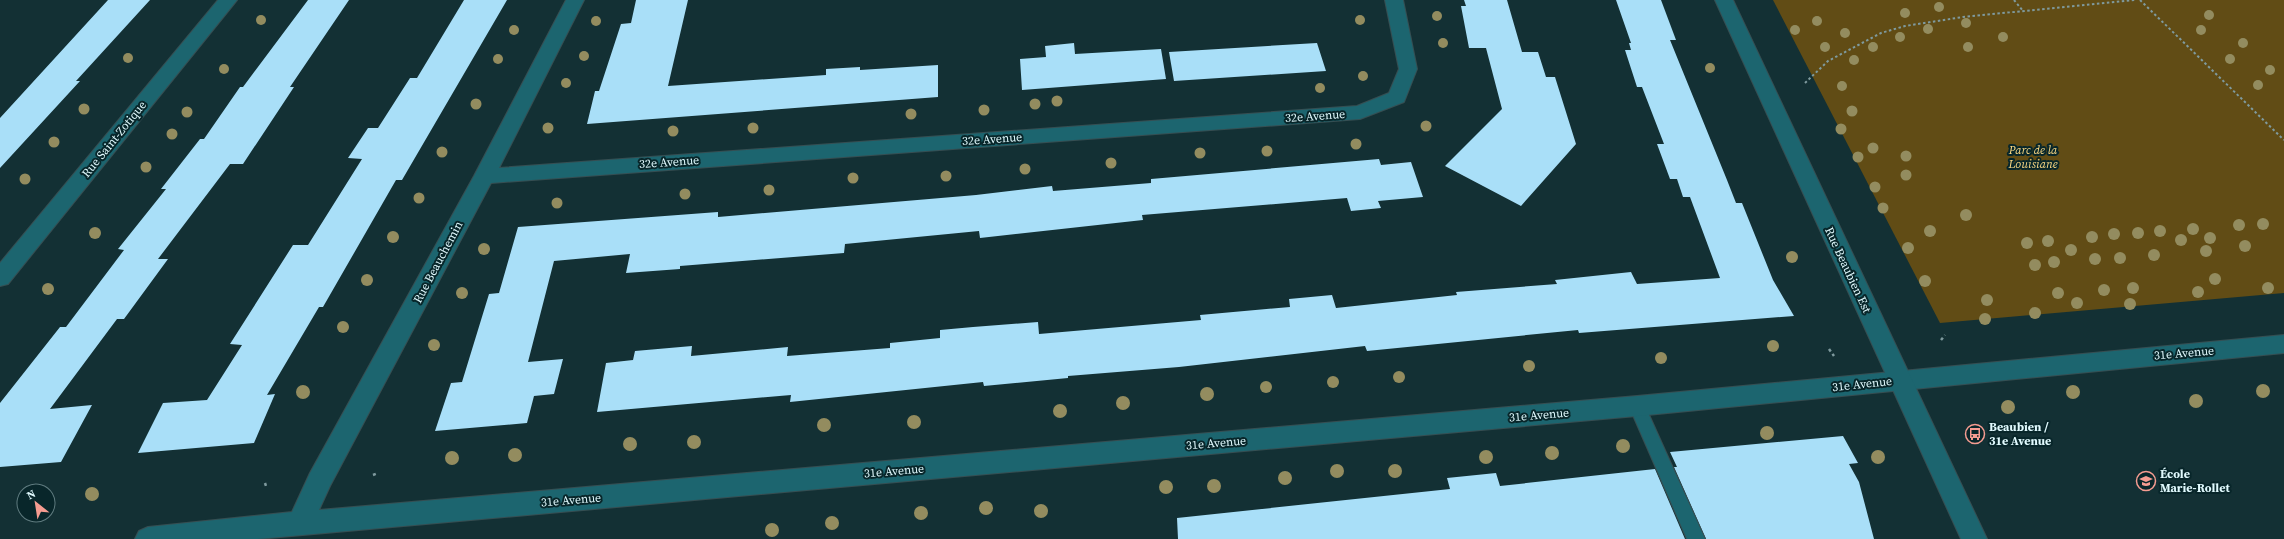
<svg xmlns="http://www.w3.org/2000/svg" width="2284" height="539" font-family="'Source Serif 4',serif">
	<style>
		.green { fill: #614c15 }
		.building { fill: #a9dff8 }
		.lines { fill: none; stroke-linecap: round; stroke-linejoin: round }
		.service-casing { stroke: #364e52; stroke-width: 2 }
		.minor-casing { stroke: #364e52; stroke-width: 2 }
		.tertiary-casing { stroke: #364e52; stroke-width: 2 }
		.path-far1 { stroke: #7f9a9e; stroke-width: 2; stroke-dasharray: 2.5 2.5; stroke-linecap: butt }
		.path { stroke: #7f9a9e; stroke-width: 2.5; stroke-dasharray: 3 3; stroke-linecap: butt }
		.service { fill: #1c656f; fill-rule: evenodd }
		.minor { fill: #1c656f; fill-rule: evenodd }
		.tertiary { fill: #1c656f; fill-rule: evenodd }
		.tree { fill: #938c5f }
		.labels { text-anchor: middle; stroke-width: 4; stroke-linejoin: round; paint-order: stroke }
		.street-label { font-size: 12px; fill: #e1fafe; stroke: #08262a }
		.park-label { font-size: 12px; font-style: italic; fill: #fbd883; stroke: #08262a }
		.poi-label { font-size: 12px; font-weight: bold; fill: #e1fafe; stroke: #08262a; text-anchor: start }
	</style>
	<rect width="100%" height="100%" fill="#133034"/>
	<path class="green" d="M 1773,0 L 2284,0 L 2284,293 L 1940,323 Z"/>
	<path class="building" d="M 108,0 L 150,0 L 76,81 L 80,81 L 0,168 L 0,118 Z
		M 308,0 L 349,0 L 290,87 L 294,87 L 243,164 L 230,164 L 158,259 L 168,259 L 124,319 L 117,319 L 50,409 L 92,405 L 61,462 L 0,467 L 0,403 L 60,327 L 66,327 L 124,250 L 118,249 L 166,189 L 161,189 L 200,139 L 204,139 L 240,87 L 243,87 Z
		M 464,0 L 507,0 L 402,180 L 396,180 L 323,307 L 319,307 L 267,395 L 275,394 L 254,443 L 138,453 L 163,403 L 207,400 L 242,345 L 230,344 L 293,245 L 308,245 L 362,159 L 348,158 L 368,128 L 378,128 L 410,78 L 417,78 Z
		M 636,0 L 688,0 L 668,86 L 826,75 L 826,69 L 860,67 L 860,70 L 938,65 L 938,97 L 587,124 L 595,91 L 599,91 L 621,24 L 631,23 Z
		M 1464,0 L 1507,0 L 1522,52 L 1538,52 L 1546,77 L 1555,77 L 1576,144 L 1521,206 L 1445,166 L 1502,109 L 1486,48 L 1469,48 L 1461,6 L 1466,6 Z
		M 1616,0 L 1661,0 L 1676,40 L 1670,40 L 1727,180 L 1736,203 L 1742,203 L 1773,280 L 1794,316 L 1579,333 L 1578,330 L 1367,351 L 1365,346 L 1179,367 L 1068,376 L 1068,378 L 984,386 L 983,382 L 790,402 L 791,395 L 597,412 L 606,363 L 633,360 L 635,351 L 692,346 L 691,356 L 788,347 L 787,356 L 890,348 L 890,343 L 940,338 L 940,330 L 973,327 L 1038,322 L 1039,334 L 1201,320 L 1200,315 L 1290,307 L 1289,299 L 1332,295 L 1336,308 L 1457,295 L 1456,292 L 1557,284 L 1555,280 L 1631,272 L 1637,284 L 1720,278 L 1690,197 L 1683,197 L 1677,179 L 1670,179 L 1657,144 L 1664,144 L 1642,87 L 1637,87 L 1625,50 L 1631,50 L 1629,43 L 1631,43 Z
		M 1074,43 L 1075,54 L 1161,49 L 1166,79 L 1022,90 L 1020,59 L 1046,57 L 1045,46 Z
		M 1317,43 L 1326,71 L 1174,81 L 1169,52 Z
		M 1379,159 L 1381,165 L 1411,162 L 1423,197 L 1378,201 L 1381,208 L 1351,211 L 1347,198 L 1142,215 L 1143,220 L 980,238 L 979,231 L 845,244 L 844,253 L 680,266 L 680,269 L 626,273 L 630,254 L 554,261 L 528,362 L 563,359 L 554,394 L 534,396 L 527,423 L 435,431 L 451,383 L 462,382 L 489,294 L 499,293 L 518,227 L 718,212 L 718,217 L 976,195 L 1052,186 L 1053,191 L 1151,183 L 1151,179 Z
		M 1843,436 L 1858,463 L 1849,464 L 1859,482 L 1874,539 L 1706,539 L 1674,467 L 1677,467 L 1670,452 Z
		M 1655,469 L 1685,539 L 1178,539 L 1177,518 L 1450,489 L 1447,478 L 1496,473 L 1500,486 Z"/>
	<g class="lines">
		<defs>
			<path id="service" d="M 1637,399 L 1643,401 L 1645,406 L 1705,539 L 1687,539 L 1629,406 L 1631,401 Z"/>
			<path id="minor" d="M 566,0 L 584,0 L 499,168 L 1357,106 L 1389,93 L 1399,69 L 1385,0 L 1403,0 L 1417,69 L 1404,102 L 1360,119 L 491,183 L 330,486 L 319,510 L 1637,396 L 2284,335 L 2284,353 L 1637,416 L 258,539 L 135,539 L 139,531 L 148,527 L 292,512 L 310,473 L 474,176 Z"/>
			<path id="tertiary" d="M 218,0 L 237,0 L 8,284 L 0,286 L 0,263 Z
				M 1715,0 L 1733,0 L 1987,539 L 1961,539 Z"/>
		</defs>
		<use href="#service" class="service-casing"/>
		<use href="#minor" class="minor-casing"/>
		<use href="#tertiary" class="tertiary-casing"/>
		<path class="path-far1" d="M 2014,0 L 2023,11
			M 2140,0 L 2284,140
			M 1805,83 L 1828,61 L 1881,33 L 1905,26 L 1963,17 L 2135,0"/>
		<path class="path" d="M 1941,340 L 1945,335
			M 1829,349 L 1834,356
			M 373,475 L 378,473
			M 265,483 L 266,486"/>
		<use href="#service" class="service"/>
		<use href="#minor" class="minor"/>
		<use href="#tertiary" class="tertiary"/>
	</g>
	<g class="tree">
		<circle cx="1939" cy="7" r="5"/>
		<circle cx="1905" cy="13" r="5"/>
		<circle cx="2209" cy="15" r="5"/>
		<circle cx="1437" cy="16" r="5"/>
		<circle cx="261" cy="20" r="5"/>
		<circle cx="1360" cy="20" r="5"/>
		<circle cx="596" cy="21" r="5"/>
		<circle cx="1817" cy="21" r="5"/>
		<circle cx="1966" cy="23" r="5"/>
		<circle cx="1928" cy="29" r="5"/>
		<circle cx="514" cy="30" r="5"/>
		<circle cx="1795" cy="30" r="5"/>
		<circle cx="2201" cy="30" r="5"/>
		<circle cx="1845" cy="33" r="5"/>
		<circle cx="1900" cy="37" r="5"/>
		<circle cx="2003" cy="37" r="5"/>
		<circle cx="1443" cy="43" r="5"/>
		<circle cx="2243" cy="43" r="5"/>
		<circle cx="1825" cy="47" r="5"/>
		<circle cx="1873" cy="47" r="5"/>
		<circle cx="1968" cy="47" r="5"/>
		<circle cx="584" cy="56" r="5"/>
		<circle cx="128" cy="58" r="5"/>
		<circle cx="498" cy="59" r="5"/>
		<circle cx="2230" cy="59" r="5"/>
		<circle cx="1854" cy="60" r="5"/>
		<circle cx="1710" cy="68" r="5"/>
		<circle cx="224" cy="69" r="5"/>
		<circle cx="2270" cy="70" r="5"/>
		<circle cx="1363" cy="76" r="5"/>
		<circle cx="566" cy="83" r="5"/>
		<circle cx="2258" cy="85" r="5"/>
		<circle cx="1842" cy="86" r="5"/>
		<circle cx="1320" cy="88" r="5"/>
		<circle cx="1057" cy="101" r="5.5"/>
		<circle cx="476" cy="104" r="5.5"/>
		<circle cx="1035" cy="104" r="5.5"/>
		<circle cx="84" cy="109" r="5.5"/>
		<circle cx="984" cy="110" r="5.5"/>
		<circle cx="1852" cy="111" r="5.5"/>
		<circle cx="187" cy="112" r="5.5"/>
		<circle cx="911" cy="114" r="5.5"/>
		<circle cx="1426" cy="126" r="5.5"/>
		<circle cx="548" cy="128" r="5.5"/>
		<circle cx="753" cy="128" r="5.5"/>
		<circle cx="1841" cy="129" r="5.5"/>
		<circle cx="673" cy="131" r="5.5"/>
		<circle cx="172" cy="134" r="5.5"/>
		<circle cx="54" cy="142" r="5.5"/>
		<circle cx="1356" cy="144" r="5.5"/>
		<circle cx="1873" cy="148" r="5.5"/>
		<circle cx="1267" cy="151" r="5.5"/>
		<circle cx="442" cy="152" r="5.5"/>
		<circle cx="1200" cy="153" r="5.5"/>
		<circle cx="1906" cy="156" r="5.5"/>
		<circle cx="1858" cy="157" r="5.5"/>
		<circle cx="1111" cy="163" r="5.5"/>
		<circle cx="146" cy="167" r="5.5"/>
		<circle cx="1025" cy="169" r="5.5"/>
		<circle cx="1906" cy="175" r="5.5"/>
		<circle cx="946" cy="176" r="5.5"/>
		<circle cx="853" cy="178" r="5.5"/>
		<circle cx="25" cy="179" r="5.5"/>
		<circle cx="1875" cy="187" r="5.5"/>
		<circle cx="769" cy="190" r="5.5"/>
		<circle cx="685" cy="194" r="5.5"/>
		<circle cx="419" cy="198" r="5.5"/>
		<circle cx="557" cy="203" r="5.5"/>
		<circle cx="1883" cy="208" r="5.5"/>
		<circle cx="1966" cy="215" r="6"/>
		<circle cx="2263" cy="224" r="6"/>
		<circle cx="2239" cy="225" r="6"/>
		<circle cx="2193" cy="229" r="6"/>
		<circle cx="1930" cy="231" r="6"/>
		<circle cx="2160" cy="231" r="6"/>
		<circle cx="95" cy="233" r="6"/>
		<circle cx="2138" cy="233" r="6"/>
		<circle cx="2114" cy="234" r="6"/>
		<circle cx="393" cy="237" r="6"/>
		<circle cx="2092" cy="237" r="6"/>
		<circle cx="2210" cy="238" r="6"/>
		<circle cx="2181" cy="240" r="6"/>
		<circle cx="2048" cy="241" r="6"/>
		<circle cx="2027" cy="243" r="6"/>
		<circle cx="2245" cy="246" r="6"/>
		<circle cx="1908" cy="248" r="6"/>
		<circle cx="484" cy="249" r="6"/>
		<circle cx="2071" cy="250" r="6"/>
		<circle cx="2206" cy="251" r="6"/>
		<circle cx="2154" cy="255" r="6"/>
		<circle cx="1792" cy="257" r="6"/>
		<circle cx="2120" cy="258" r="6"/>
		<circle cx="2095" cy="259" r="6"/>
		<circle cx="2054" cy="262" r="6"/>
		<circle cx="2035" cy="265" r="6"/>
		<circle cx="2215" cy="279" r="6"/>
		<circle cx="367" cy="280" r="6"/>
		<circle cx="1925" cy="281" r="6"/>
		<circle cx="2133" cy="288" r="6"/>
		<circle cx="2268" cy="288" r="6"/>
		<circle cx="48" cy="289" r="6"/>
		<circle cx="2104" cy="290" r="6"/>
		<circle cx="2198" cy="292" r="6"/>
		<circle cx="462" cy="293" r="6"/>
		<circle cx="2058" cy="293" r="6"/>
		<circle cx="1987" cy="300" r="6"/>
		<circle cx="2077" cy="303" r="6"/>
		<circle cx="2130" cy="304" r="6"/>
		<circle cx="2035" cy="313" r="6"/>
		<circle cx="1985" cy="319" r="6"/>
		<circle cx="343" cy="327" r="6"/>
		<circle cx="434" cy="345" r="6"/>
		<circle cx="1773" cy="346" r="6"/>
		<circle cx="1661" cy="358" r="6"/>
		<circle cx="1529" cy="366" r="6"/>
		<circle cx="1399" cy="377" r="6"/>
		<circle cx="1333" cy="382" r="6"/>
		<circle cx="1266" cy="387" r="6"/>
		<circle cx="2263" cy="391" r="7"/>
		<circle cx="303" cy="392" r="7"/>
		<circle cx="2073" cy="392" r="7"/>
		<circle cx="1207" cy="394" r="7"/>
		<circle cx="2196" cy="401" r="7"/>
		<circle cx="1123" cy="403" r="7"/>
		<circle cx="2008" cy="407" r="7"/>
		<circle cx="1060" cy="411" r="7"/>
		<circle cx="914" cy="422" r="7"/>
		<circle cx="824" cy="425" r="7"/>
		<circle cx="1767" cy="433" r="7"/>
		<circle cx="694" cy="442" r="7"/>
		<circle cx="630" cy="444" r="7"/>
		<circle cx="1623" cy="446" r="7"/>
		<circle cx="1552" cy="453" r="7"/>
		<circle cx="515" cy="455" r="7"/>
		<circle cx="1486" cy="457" r="7"/>
		<circle cx="1878" cy="457" r="7"/>
		<circle cx="452" cy="458" r="7"/>
		<circle cx="1337" cy="471" r="7"/>
		<circle cx="1395" cy="471" r="7"/>
		<circle cx="1285" cy="478" r="7"/>
		<circle cx="1214" cy="486" r="7"/>
		<circle cx="1166" cy="487" r="7"/>
		<circle cx="92" cy="494" r="7"/>
		<circle cx="986" cy="508" r="7"/>
		<circle cx="1041" cy="511" r="7"/>
		<circle cx="921" cy="513" r="7"/>
		<circle cx="832" cy="523" r="7"/>
		<circle cx="772" cy="530" r="7"/>
	</g>
	<defs>
		<symbol id="bus-ring" viewBox="-11 -11 22 22"><circle r="9.5" fill="#08262a" stroke="#f59c91" stroke-width="1.5"/><path d="M-5-6H5V4H4V6H2V4H-2V6H-4V4H-5ZM-3.5-4V0h7V-4ZM-3.5 1.2v1.5H-2V1.2ZM2 1.2v1.5H3.5V1.2Z" fill="#f59c91"/></symbol>
		<symbol id="school-ring" viewBox="-11 -11 22 22"><circle r="9.5" fill="#08262a" stroke="#f59c91" stroke-width="1.5"/><path d="M0-5L7-2L0 1L-7-2ZM-4 1L0 2.5L4 1V4Q0 6-4 4Z" fill="#f59c91"/></symbol>
	</defs>
	<g fill-rule="evenodd">
		<use href="#bus-ring" x="1964" y="423" width="22" height="22"/>
		<use href="#school-ring" x="2135" y="470" width="22" height="22"/>
	</g>
	<g class="labels">
		<g class="street-label">
			<text transform="translate(1315 116) rotate(-4)" y="4">32e Avenue</text>
			<text transform="translate(114 139) rotate(-51)" y="4">Rue Saint-Zotique</text>
			<text transform="translate(992 139) rotate(-4)" y="4">32e Avenue</text>
			<text transform="translate(669 162) rotate(-4)" y="4">32e Avenue</text>
			<text transform="translate(438 262) rotate(-62)" y="4">Rue Beauchemin</text>
			<text transform="translate(1848 270) rotate(65)" y="4">Rue Beaubien Est</text>
			<text transform="translate(2184 353) rotate(-5)" y="4">31e Avenue</text>
			<text transform="translate(1862 384) rotate(-6)" y="4">31e Avenue</text>
			<text transform="translate(1539 415) rotate(-5)" y="4">31e Avenue</text>
			<text transform="translate(1216 443) rotate(-5)" y="4">31e Avenue</text>
			<text transform="translate(894 471) rotate(-5)" y="4">31e Avenue</text>
			<text transform="translate(571 500) rotate(-5)" y="4">31e Avenue</text>
		</g>
		<g class="park-label">
			<text x="2033" y="154">Parc de la<tspan x="2033" dy="14">Louisiane</tspan></text>
		</g>
		<g class="poi-label">
			<text x="1989" y="431">Beaubien /<tspan x="1989" dy="14">31e Avenue</tspan></text>
			<text x="2160" y="478">École<tspan x="2160" dy="14">Marie-Rollet</tspan></text>
		</g>
	</g>
	<g transform="translate(36 503) rotate(330)"><circle r="19" fill="#08262a" stroke="#5f7b7f"/>
	<path d="M0-3L7 15L0 10L-7 15Z" fill="#f59c91"/>
	<text y="-6" font-size="11" font-weight="bold" text-anchor="middle" fill="#e1fafe">N</text>
	</g>
</svg>
